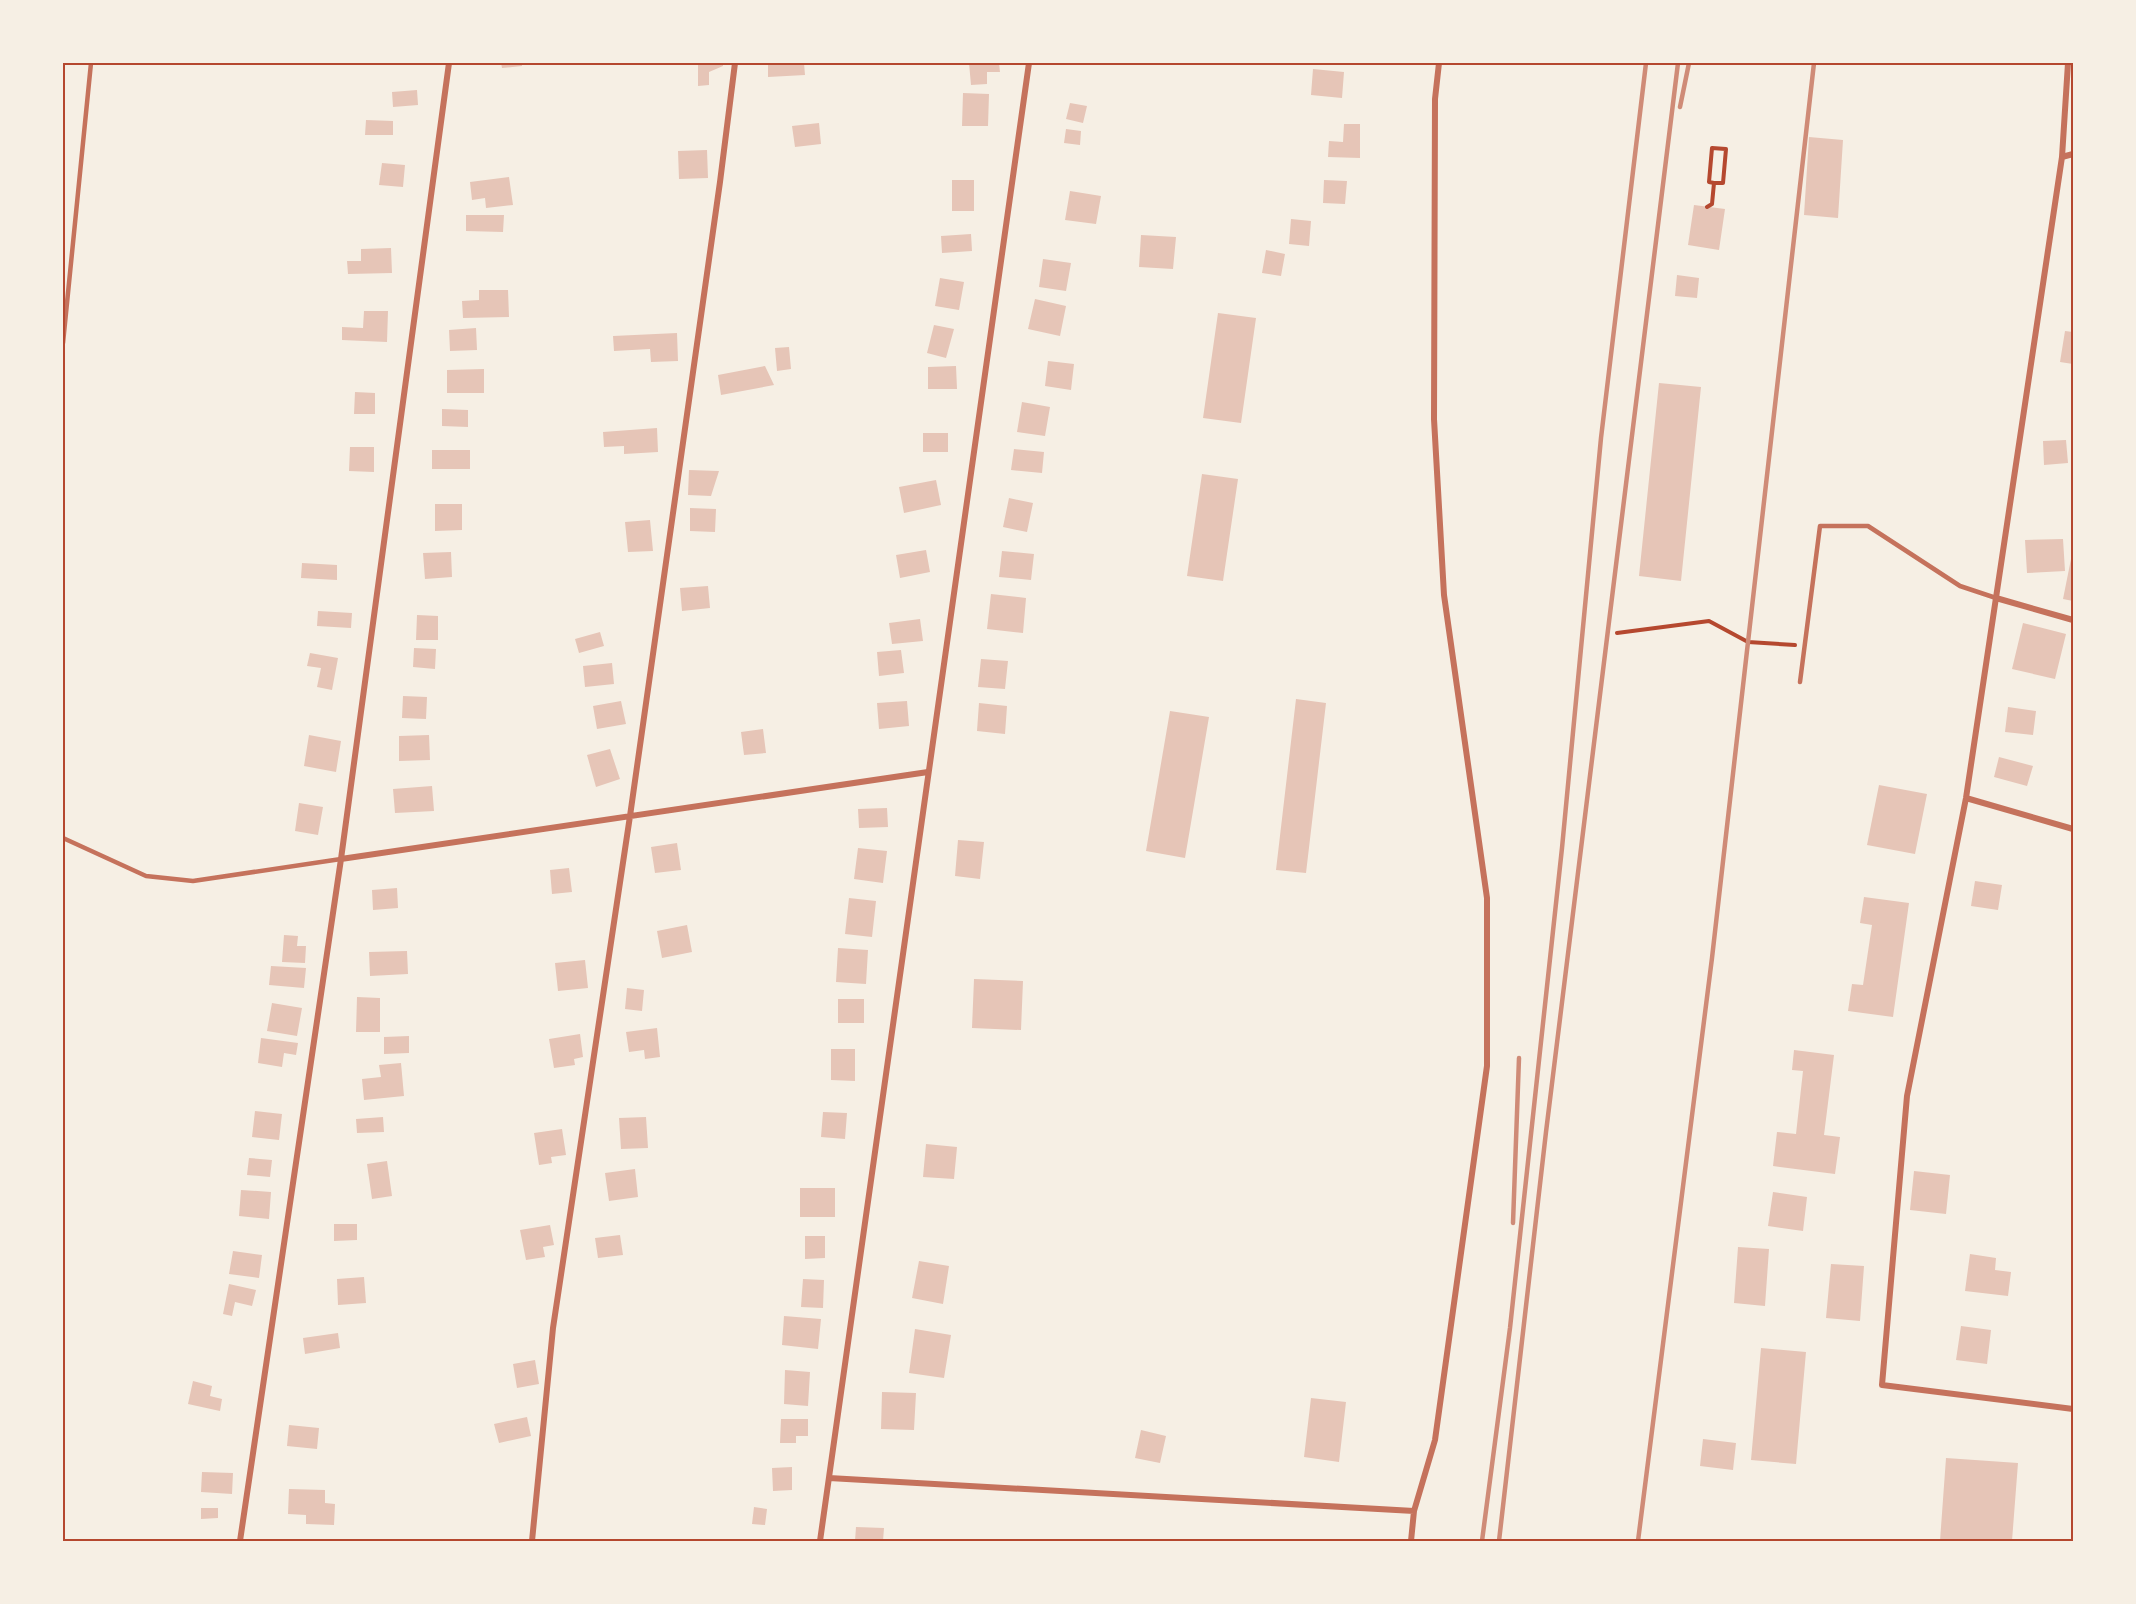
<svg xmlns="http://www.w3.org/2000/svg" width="2136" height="1604" font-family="'Times New Roman',serif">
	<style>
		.building { fill: #e6c5b7 }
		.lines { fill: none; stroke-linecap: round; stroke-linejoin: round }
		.path { stroke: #b5482f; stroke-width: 4 }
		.service { stroke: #c5725c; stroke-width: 4.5 }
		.minor { stroke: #c5725c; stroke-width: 6 }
		.rail { stroke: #cf8b77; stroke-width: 4.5 }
		.neatline { fill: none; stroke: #b5482f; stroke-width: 2 }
	</style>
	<rect width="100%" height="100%" fill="#f6efe4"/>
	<path class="building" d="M 501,63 L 522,63 L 522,66 L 502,68 Z
		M 698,63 L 723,63 L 723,66 L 709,72 L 709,85 L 698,86 Z
		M 768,63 L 804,63 L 805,75 L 768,77 Z
		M 969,63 L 999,63 L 1000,72 L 987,72 L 987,84 L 971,85 Z
		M 1313,69 L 1344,72 L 1342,98 L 1311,95 Z
		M 417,90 L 418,105 L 393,107 L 392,92 Z
		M 963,93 L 989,94 L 988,126 L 962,126 Z
		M 1070,103 L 1087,106 L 1083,123 L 1066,119 Z
		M 366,120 L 393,121 L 393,135 L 365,135 Z
		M 819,123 L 821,144 L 795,147 L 792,126 Z
		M 1344,124 L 1360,124 L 1360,158 L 1328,157 L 1329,141 L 1343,142 Z
		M 1066,129 L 1081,131 L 1080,145 L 1064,143 Z
		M 1809,137 L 1843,140 L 1838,218 L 1804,215 Z
		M 707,150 L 708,178 L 679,179 L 678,151 Z
		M 382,163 L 405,165 L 403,187 L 379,185 Z
		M 509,177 L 513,205 L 486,208 L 485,198 L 472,200 L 470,182 Z
		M 952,180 L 974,180 L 974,211 L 952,211 Z
		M 1324,180 L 1347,181 L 1345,204 L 1323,203 Z
		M 1070,191 L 1101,196 L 1096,224 L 1065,220 Z
		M 1694,205 L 1725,209 L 1719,250 L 1688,245 Z
		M 466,215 L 504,215 L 503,232 L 466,231 Z
		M 1291,219 L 1311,221 L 1309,246 L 1289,244 Z
		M 971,234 L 972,251 L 942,253 L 941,236 Z
		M 1141,235 L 1176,237 L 1173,269 L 1139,267 Z
		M 391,248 L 392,273 L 348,274 L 347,261 L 361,261 L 361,249 Z
		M 1266,250 L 1285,254 L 1281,276 L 1262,273 Z
		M 1043,259 L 1071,263 L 1066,291 L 1039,287 Z
		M 1677,275 L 1699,278 L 1697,298 L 1675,296 Z
		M 940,278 L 964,282 L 959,310 L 935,306 Z
		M 479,290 L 508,290 L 509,317 L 463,318 L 462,301 L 479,300 Z
		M 1035,299 L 1066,306 L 1060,336 L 1028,329 Z
		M 364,311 L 388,311 L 387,342 L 342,340 L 342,327 L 363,328 Z
		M 1218,313 L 1256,318 L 1241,423 L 1203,418 Z
		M 934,325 L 954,329 L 946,358 L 927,353 Z
		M 476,328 L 477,350 L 450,351 L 449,330 Z
		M 2065,331 L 2073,332 L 2073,364 L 2060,362 Z
		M 677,333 L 678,361 L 651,362 L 650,349 L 614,351 L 613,336 Z
		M 789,347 L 791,369 L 777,371 L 775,348 Z
		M 1048,361 L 1074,364 L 1071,390 L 1045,386 Z
		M 765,366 L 774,385 L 721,395 L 718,375 Z
		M 956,366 L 957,389 L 928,389 L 928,367 Z
		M 484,369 L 484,393 L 447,393 L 447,370 Z
		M 1659,383 L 1701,387 L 1681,581 L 1639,576 Z
		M 355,392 L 375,393 L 375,414 L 354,414 Z
		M 1022,402 L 1050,407 L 1045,436 L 1017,432 Z
		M 442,409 L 468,410 L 468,427 L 442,426 Z
		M 657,428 L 658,452 L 624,454 L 624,446 L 604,447 L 603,432 Z
		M 923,433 L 948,433 L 948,452 L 923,452 Z
		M 2066,440 L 2068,463 L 2044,465 L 2043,441 Z
		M 350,447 L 374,447 L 374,472 L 349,471 Z
		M 1014,449 L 1044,452 L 1042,473 L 1011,470 Z
		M 432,450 L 470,450 L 470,469 L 432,469 Z
		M 689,470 L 719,471 L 711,496 L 688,495 Z
		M 1202,474 L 1238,479 L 1223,581 L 1187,576 Z
		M 936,480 L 941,505 L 904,513 L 899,487 Z
		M 1009,498 L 1033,503 L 1027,532 L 1003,527 Z
		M 435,504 L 462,504 L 462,530 L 435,531 Z
		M 690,508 L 716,509 L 715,532 L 690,531 Z
		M 650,520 L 653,551 L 628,552 L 625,522 Z
		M 2063,539 L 2065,571 L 2027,573 L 2025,540 Z
		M 926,550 L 930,572 L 900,578 L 896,555 Z
		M 1002,551 L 1034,554 L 1031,580 L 999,577 Z
		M 451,552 L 452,577 L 425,579 L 423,553 Z
		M 2072,554 L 2073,554 L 2073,601 L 2063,599 Z
		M 302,563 L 337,565 L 337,580 L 301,578 Z
		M 708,586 L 710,608 L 682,611 L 680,588 Z
		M 991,594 L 1026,598 L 1023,633 L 987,629 Z
		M 318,611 L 352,613 L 351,628 L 317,626 Z
		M 417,615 L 438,616 L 438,640 L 416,640 Z
		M 920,619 L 923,641 L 892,644 L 889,623 Z
		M 2023,623 L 2066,634 L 2055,679 L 2012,669 Z
		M 600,632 L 604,646 L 579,653 L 575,639 Z
		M 414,648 L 436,649 L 435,669 L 413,667 Z
		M 901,650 L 904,673 L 879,676 L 877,652 Z
		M 310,653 L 338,658 L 332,690 L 317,687 L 321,668 L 307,666 Z
		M 981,659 L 1008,661 L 1005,689 L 978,687 Z
		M 612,663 L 614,684 L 585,687 L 583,666 Z
		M 403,696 L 427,697 L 426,719 L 402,718 Z
		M 1296,699 L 1326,703 L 1306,873 L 1276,870 Z
		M 621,701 L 626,724 L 597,729 L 593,706 Z
		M 907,701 L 909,726 L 879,729 L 877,703 Z
		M 979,703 L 1007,706 L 1005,734 L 977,731 Z
		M 2008,707 L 2036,711 L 2033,735 L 2005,732 Z
		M 1170,711 L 1209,717 L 1185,858 L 1146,851 Z
		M 763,729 L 766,753 L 744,755 L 741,732 Z
		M 309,735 L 341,741 L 336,772 L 304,766 Z
		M 429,735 L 430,760 L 399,761 L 399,736 Z
		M 610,749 L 620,779 L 596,787 L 587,755 Z
		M 1999,757 L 2033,766 L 2027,786 L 1994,777 Z
		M 1879,785 L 1927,794 L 1915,854 L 1867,845 Z
		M 432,786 L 434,811 L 395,813 L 393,789 Z
		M 299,803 L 323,807 L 318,835 L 295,831 Z
		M 887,808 L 888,827 L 859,828 L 858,809 Z
		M 958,840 L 984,842 L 980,879 L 955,876 Z
		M 677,843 L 681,870 L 655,873 L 651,847 Z
		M 858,848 L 887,851 L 883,883 L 854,879 Z
		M 569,868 L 572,892 L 552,894 L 550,870 Z
		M 1975,881 L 2002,885 L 1998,910 L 1971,906 Z
		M 397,888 L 398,908 L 373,910 L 372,890 Z
		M 1864,897 L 1909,903 L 1893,1017 L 1848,1011 L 1852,984 L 1863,985 L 1872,925 L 1860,923 Z
		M 849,898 L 876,901 L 872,937 L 845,934 Z
		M 687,925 L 692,952 L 662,958 L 657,931 Z
		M 284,935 L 298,936 L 297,946 L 306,946 L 305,963 L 282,962 Z
		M 838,948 L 868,950 L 866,984 L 836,982 Z
		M 407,951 L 408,974 L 370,976 L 369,952 Z
		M 585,960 L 588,988 L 558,991 L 555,963 Z
		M 271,966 L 306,968 L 304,988 L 269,985 Z
		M 974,979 L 1023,981 L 1021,1030 L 972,1028 Z
		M 627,988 L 644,990 L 642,1011 L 625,1009 Z
		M 357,997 L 380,998 L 380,1032 L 356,1032 Z
		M 838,999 L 864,999 L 864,1023 L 838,1023 Z
		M 272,1003 L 302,1008 L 297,1036 L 267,1031 Z
		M 657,1028 L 660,1057 L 645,1059 L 644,1050 L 629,1052 L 626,1032 Z
		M 580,1034 L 583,1057 L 574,1059 L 575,1065 L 554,1068 L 549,1039 Z
		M 409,1036 L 409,1053 L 384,1054 L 384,1037 Z
		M 261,1038 L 298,1043 L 296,1055 L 284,1053 L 282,1067 L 258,1063 Z
		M 831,1049 L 855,1049 L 855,1081 L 831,1080 Z
		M 1794,1050 L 1834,1055 L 1824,1135 L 1840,1137 L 1835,1174 L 1773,1166 L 1777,1132 L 1796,1134 L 1803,1071 L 1792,1070 Z
		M 401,1063 L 404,1096 L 364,1100 L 362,1079 L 381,1077 L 379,1065 Z
		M 255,1111 L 282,1114 L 279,1140 L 252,1137 Z
		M 823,1112 L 847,1113 L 845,1139 L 821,1137 Z
		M 383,1117 L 384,1132 L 357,1133 L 356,1119 Z
		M 646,1117 L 648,1148 L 621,1149 L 619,1118 Z
		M 562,1129 L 566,1155 L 551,1157 L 552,1163 L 539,1165 L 534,1133 Z
		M 926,1144 L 957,1147 L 954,1179 L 923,1177 Z
		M 249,1158 L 272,1160 L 270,1177 L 247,1175 Z
		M 387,1161 L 392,1196 L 372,1199 L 367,1164 Z
		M 635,1169 L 638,1197 L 609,1201 L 605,1173 Z
		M 1914,1171 L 1950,1175 L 1946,1214 L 1910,1210 Z
		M 800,1188 L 835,1188 L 835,1217 L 800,1217 Z
		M 241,1190 L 271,1192 L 269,1219 L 239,1216 Z
		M 1773,1192 L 1807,1197 L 1803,1231 L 1768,1226 Z
		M 334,1224 L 357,1224 L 357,1240 L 334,1241 Z
		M 550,1225 L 554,1245 L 543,1247 L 545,1257 L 526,1260 L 520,1230 Z
		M 620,1235 L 623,1255 L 598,1258 L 595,1238 Z
		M 805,1236 L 825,1236 L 825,1258 L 805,1259 Z
		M 1738,1247 L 1769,1249 L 1765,1306 L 1734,1303 Z
		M 233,1251 L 262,1255 L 259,1278 L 229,1274 Z
		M 1970,1254 L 1996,1258 L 1995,1270 L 2011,1272 L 2008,1296 L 1965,1291 Z
		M 919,1261 L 949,1266 L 943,1304 L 912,1298 Z
		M 1831,1264 L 1864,1266 L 1860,1321 L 1826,1318 Z
		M 364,1277 L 366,1303 L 338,1305 L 337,1279 Z
		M 803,1279 L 824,1280 L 823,1308 L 801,1307 Z
		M 229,1284 L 256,1290 L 252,1306 L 235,1302 L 232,1316 L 223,1314 Z
		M 784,1316 L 821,1319 L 818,1349 L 782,1345 Z
		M 1961,1326 L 1991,1330 L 1987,1364 L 1956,1360 Z
		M 915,1329 L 951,1335 L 944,1378 L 909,1373 Z
		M 338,1333 L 340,1348 L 305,1354 L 303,1338 Z
		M 1761,1348 L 1806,1352 L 1796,1464 L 1751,1460 Z
		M 535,1360 L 539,1384 L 517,1388 L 513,1364 Z
		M 785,1370 L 810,1372 L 808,1406 L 784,1404 Z
		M 193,1381 L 212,1386 L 210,1396 L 222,1399 L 220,1411 L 188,1404 Z
		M 882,1392 L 916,1393 L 914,1430 L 881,1429 Z
		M 1311,1398 L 1346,1402 L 1339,1462 L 1304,1457 Z
		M 527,1417 L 531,1436 L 499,1443 L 494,1424 Z
		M 781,1419 L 808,1419 L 808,1436 L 796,1436 L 796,1443 L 780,1443 Z
		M 289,1425 L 319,1428 L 317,1449 L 287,1446 Z
		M 1141,1430 L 1166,1436 L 1160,1463 L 1135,1458 Z
		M 1703,1439 L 1736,1443 L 1733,1470 L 1700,1466 Z
		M 1946,1458 L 2018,1463 L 2012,1541 L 1940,1541 Z
		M 792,1467 L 792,1490 L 773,1491 L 772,1468 Z
		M 202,1472 L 233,1473 L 232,1494 L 201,1492 Z
		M 289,1489 L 325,1490 L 325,1503 L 335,1504 L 334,1525 L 306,1524 L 306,1515 L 288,1514 Z
		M 754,1507 L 767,1509 L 765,1525 L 752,1524 Z
		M 201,1508 L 218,1508 L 218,1518 L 201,1519 Z
		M 856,1527 L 884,1528 L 883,1541 L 855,1541 Z"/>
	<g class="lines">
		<path class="path" d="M 1707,207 L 1712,204 L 1714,183 L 1709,182 L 1712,148 L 1726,149 L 1723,183 L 1714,183
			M 1617,633 L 1709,621 L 1748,642 L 1795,645"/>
		<path class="service" d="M 63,343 L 91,63
			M 1800,682 L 1820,526 L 1868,526 L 1960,586 L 1996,598
			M 63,838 L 146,876 L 193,881 L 341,859"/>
		<path class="minor" d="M 2068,63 L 2062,157 L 1966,798 L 1907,1096 L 1882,1385 L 2073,1409
			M 2062,157 L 2073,154
			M 1996,598 L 2073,620
			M 1966,798 L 2073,829
			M 341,859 L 928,772
			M 829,1478 L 1414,1511
			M 240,1541 L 341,859 L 449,63
			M 532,1541 L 553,1328 L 630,816 L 720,182 L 735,63
			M 820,1541 L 1029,63
			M 1411,1541 L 1414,1511 L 1435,1440 L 1487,1066 L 1487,898 L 1444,595 L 1434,419 L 1435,99 L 1439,63"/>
		<path class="rail" d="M 1680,107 L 1689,63
			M 1513,1223 L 1519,1058
			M 1482,1541 L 1510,1328 L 1562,848 L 1601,438 L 1646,63
			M 1499,1541 L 1546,1132 L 1678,63
			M 1638,1541 L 1712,958 L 1814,63"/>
	</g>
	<rect width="2136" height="1604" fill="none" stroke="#f6efe4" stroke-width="129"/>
	<rect x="64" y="64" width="2008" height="1476" class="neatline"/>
</svg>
